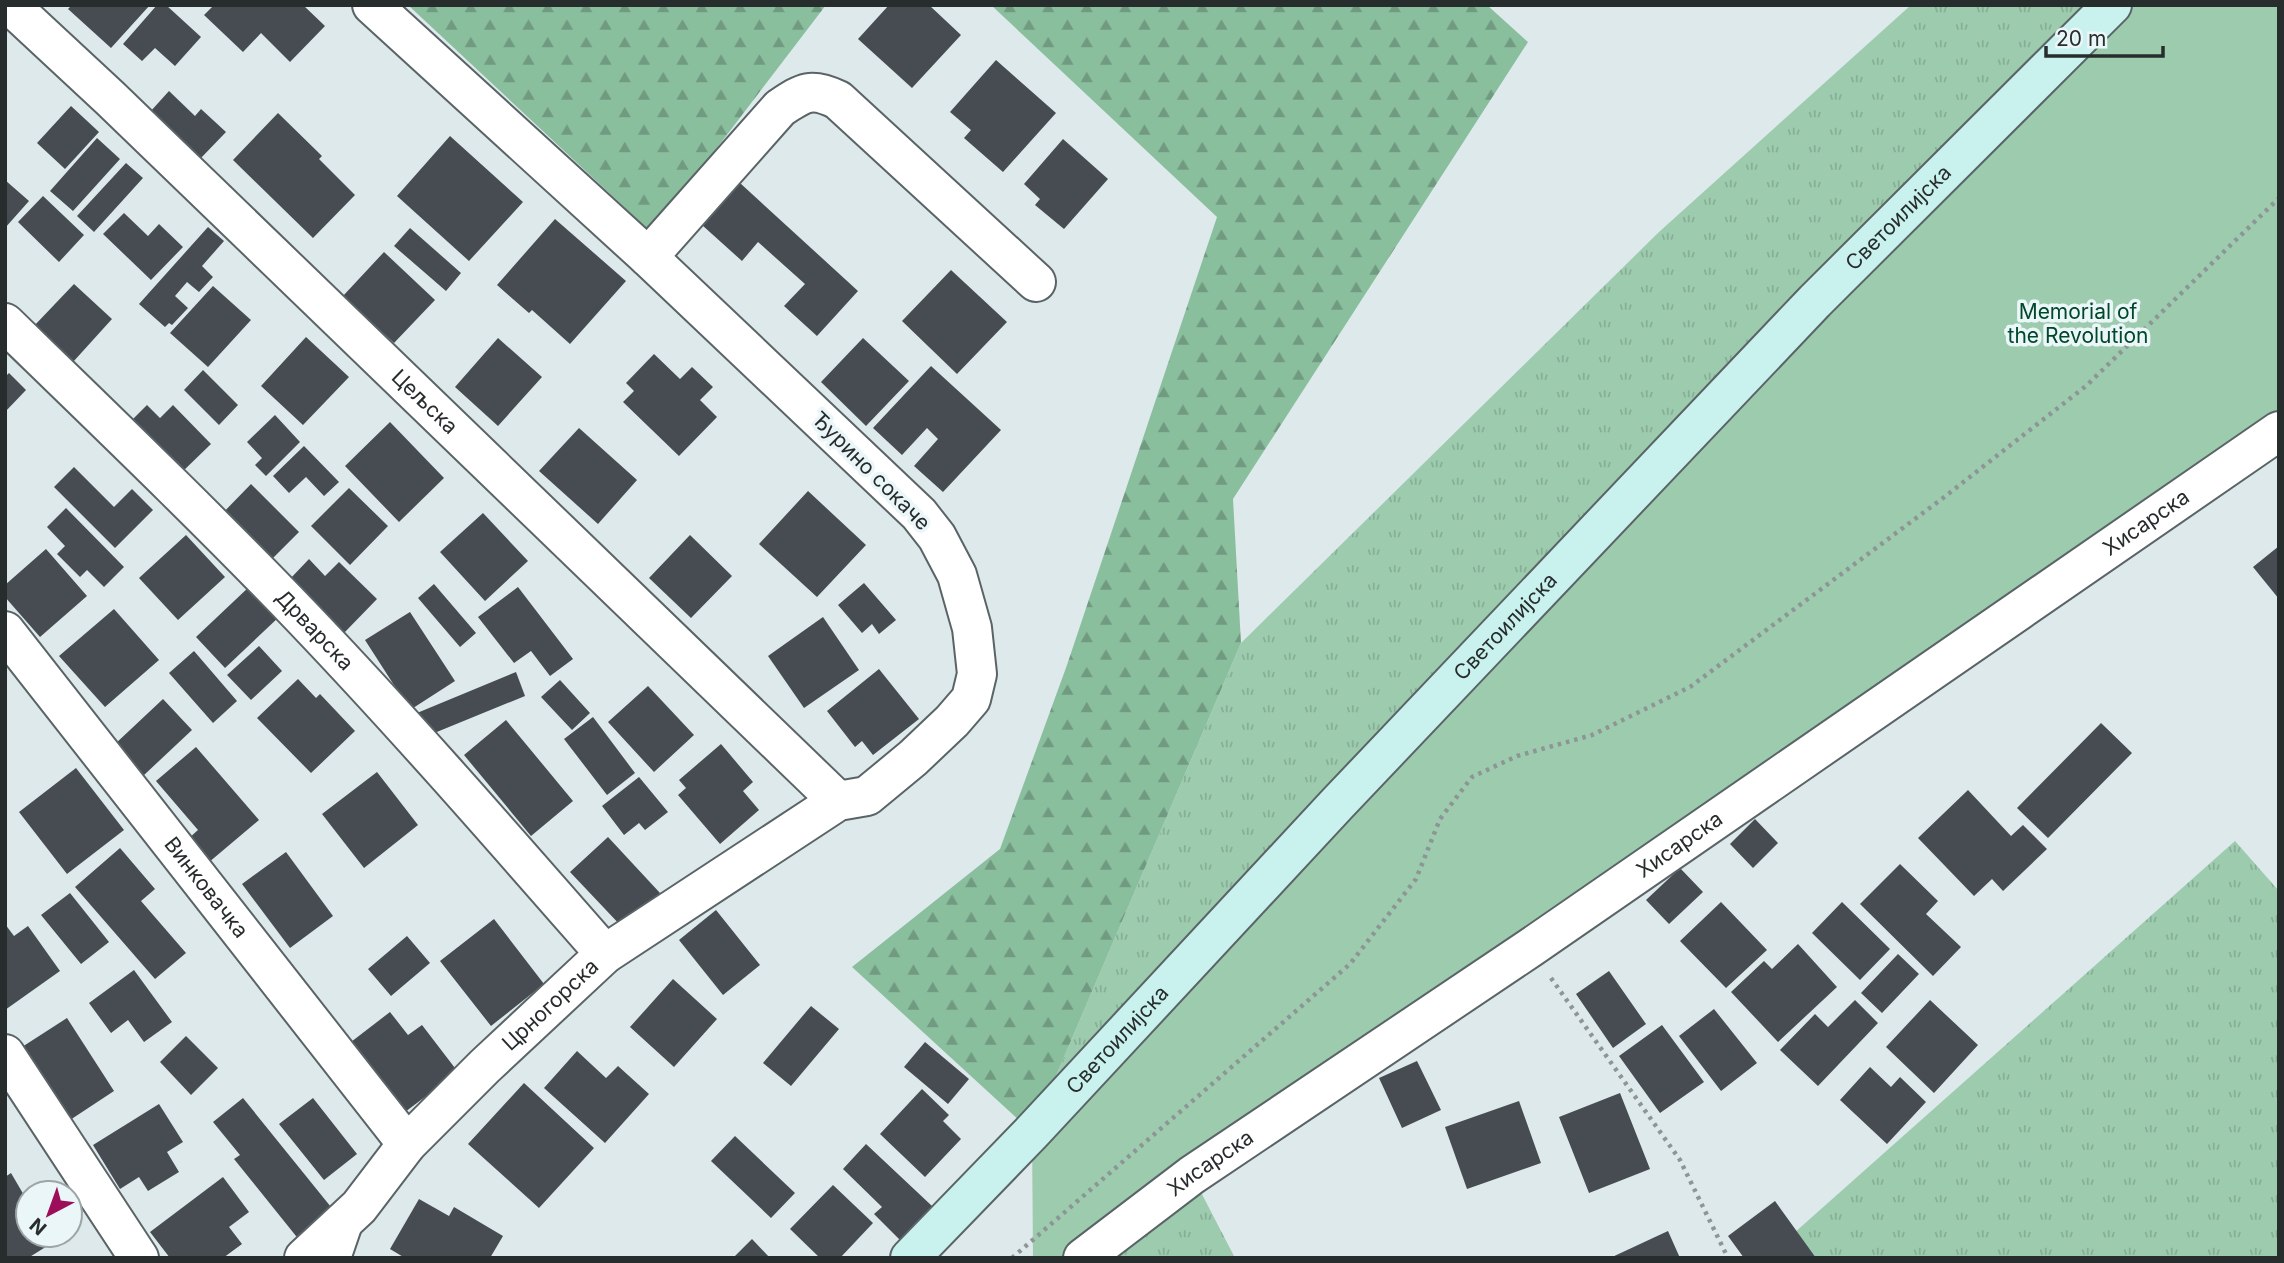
<svg xmlns="http://www.w3.org/2000/svg" width="2284" height="1263" font-family="Inter,sans-serif">
	<style>
		.grass { fill: url(#grass-tufts) }
		.forest { fill: url(#forest-firs) }
		.green { fill: #9dcbae }
		.building { fill: #464c52 }
		.lines { fill: none; stroke-linecap: round; stroke-linejoin: round }
		.lane-casing { stroke: #5a6467; stroke-width: 23 }
		.street-casing { stroke: #5a6467; stroke-width: 42 }
		.secondary-casing { stroke: #5a6467; stroke-width: 42 }
		.path { stroke: #8d9597; stroke-width: 4.5; stroke-dasharray: 3.5 5; stroke-linecap: butt }
		.lane { stroke: #fff; stroke-width: 19 }
		.street { stroke: #fff; stroke-width: 38 }
		.secondary { stroke: #c9f2ee; stroke-width: 38 }
		.labels { text-anchor: middle; stroke-width: 7; stroke-linejoin: round; paint-order: stroke }
		.street-label { font-size: 21px; fill: #272c2d; stroke: #ebf6f9 }
		.park-label { font-size: 21px; fill: #014729; stroke: #ebf6f9 }
	</style>
	<defs>
		<pattern id="grass-tufts" width="24" height="20" patternUnits="userSpaceOnUse" patternTransform="scale(1.75)"><rect width="24" height="20" fill="#9dcbae"/><path d="M3 7l-1-3M5 7V3M7 7l1-3M15 17l-1-3M17 17v-4M19 17l1-3" fill="none" stroke="#87ae96"/></pattern>
		<pattern id="forest-firs" width="22" height="20" patternUnits="userSpaceOnUse" patternTransform="scale(1.75)"><rect width="22" height="20" fill="#8abf9e"/><path d="M5 1l3.5 6h-7zM16 11l3.5 6h-7z" fill="#719b81"/></pattern>
	</defs>
	<rect width="100%" height="100%" fill="#dee9ec"/>
	<path class="grass" d="M 1911,5 L 2112,5 L 1032,1132 L 1241,643 L 1659,232 Z
		M 2235,841 L 2279,891 L 2279,1258 L 1766,1258 Z
		M 1192,1175 L 1235,1258 L 1083,1258 Z"/>
	<path class="forest" d="M 408,5 L 826,5 L 652,233 Z
		M 991,5 L 1487,5 L 1528,42 L 1233,499 L 1241,643 L 1032,1132 L 852,967 L 1000,849 L 1067,665 L 1217,217 Z"/>
	<path class="green" d="M 2112,5 L 2279,5 L 2279,431 L 1083,1258 L 1033,1258 L 1032,1132 Z"/>
	<path class="building" d="M 72,5 L 150,5 L 111,48 L 68,9 Z
		M 157,5 L 166,5 L 201,37 L 175,66 L 155,48 L 142,61 L 123,44 Z
		M 214,5 L 303,5 L 325,26 L 290,62 L 261,33 L 243,52 L 204,15 Z
		M 889,5 L 929,5 L 961,35 L 912,88 L 858,39 Z
		M 996,60 L 1056,113 L 1003,172 L 964,138 L 971,130 L 950,112 Z
		M 169,91 L 195,116 L 201,109 L 226,132 L 200,159 L 150,112 Z
		M 71,106 L 99,132 L 65,169 L 37,143 Z
		M 278,113 L 322,156 L 319,159 L 355,195 L 313,238 L 233,160 Z
		M 450,136 L 523,202 L 469,261 L 397,196 Z
		M 97,138 L 120,159 L 73,211 L 50,191 Z
		M 1063,139 L 1108,179 L 1064,229 L 1035,205 L 1040,199 L 1024,184 Z
		M 126,163 L 143,178 L 94,232 L 77,216 Z
		M 5,180 L 29,201 L 5,228 Z
		M 740,183 L 858,291 L 817,336 L 784,306 L 805,284 L 758,242 L 742,261 L 702,225 Z
		M 43,196 L 84,235 L 59,262 L 18,222 Z
		M 124,213 L 148,236 L 159,224 L 183,247 L 151,280 L 103,234 Z
		M 555,219 L 626,281 L 570,344 L 532,310 L 529,313 L 497,285 Z
		M 208,227 L 224,241 L 202,266 L 213,277 L 199,292 L 187,282 L 175,296 L 188,308 L 172,325 L 169,323 L 165,327 L 139,304 Z
		M 410,228 L 461,273 L 446,291 L 394,246 Z
		M 384,252 L 435,300 L 394,343 L 343,296 Z
		M 951,270 L 1007,322 L 957,374 L 902,321 Z
		M 74,284 L 112,319 L 73,362 L 34,326 Z
		M 213,286 L 251,320 L 208,367 L 170,333 Z
		M 306,337 L 349,377 L 303,425 L 261,386 Z
		M 498,338 L 542,377 L 498,426 L 455,387 Z
		M 863,338 L 909,381 L 866,426 L 821,382 Z
		M 654,354 L 680,379 L 692,367 L 713,387 L 700,400 L 717,417 L 679,456 L 623,402 L 634,391 L 626,383 Z
		M 931,366 L 1001,430 L 943,492 L 914,466 L 938,439 L 927,428 L 902,455 L 873,428 Z
		M 203,370 L 238,405 L 219,425 L 184,390 Z
		M 9,373 L 26,390 L 5,412 L 5,377 Z
		M 147,405 L 160,418 L 173,405 L 211,444 L 181,473 L 130,422 Z
		M 275,415 L 300,442 L 266,476 L 255,465 L 262,458 L 247,442 Z
		M 390,422 L 444,478 L 399,522 L 345,466 Z
		M 579,428 L 637,480 L 598,524 L 539,471 Z
		M 304,446 L 339,482 L 324,496 L 306,477 L 289,493 L 273,476 Z
		M 74,467 L 114,507 L 132,489 L 153,510 L 115,548 L 54,487 Z
		M 251,484 L 299,532 L 266,565 L 218,518 Z
		M 349,488 L 388,526 L 350,565 L 311,526 Z
		M 808,491 L 866,545 L 817,597 L 759,544 Z
		M 66,508 L 124,567 L 104,587 L 87,570 L 80,577 L 57,554 L 65,546 L 47,527 Z
		M 483,513 L 528,561 L 485,601 L 440,552 Z
		M 186,535 L 225,577 L 178,620 L 139,578 Z
		M 690,535 L 732,576 L 691,618 L 649,578 Z
		M 2279,546 L 2279,599 L 2253,567 Z
		M 46,549 L 87,596 L 40,637 L 5,597 L 5,585 Z
		M 309,559 L 325,576 L 339,562 L 377,599 L 344,633 L 289,580 Z
		M 864,583 L 896,620 L 879,634 L 872,624 L 862,633 L 838,605 Z
		M 434,584 L 476,633 L 460,647 L 418,598 Z
		M 250,586 L 279,617 L 225,668 L 196,637 Z
		M 518,587 L 573,659 L 550,676 L 531,651 L 514,663 L 478,617 Z
		M 114,609 L 159,660 L 105,707 L 59,656 Z
		M 410,612 L 455,681 L 410,710 L 365,640 Z
		M 823,617 L 859,670 L 804,708 L 768,656 Z
		M 259,646 L 282,671 L 251,700 L 227,675 Z
		M 194,651 L 237,701 L 213,723 L 169,673 Z
		M 879,669 L 919,719 L 873,755 L 862,741 L 855,747 L 827,711 Z
		M 516,672 L 525,696 L 427,736 L 417,713 Z
		M 298,679 L 316,698 L 320,694 L 355,731 L 311,773 L 257,718 Z
		M 560,680 L 590,713 L 572,730 L 541,697 Z
		M 648,686 L 694,735 L 654,772 L 608,722 Z
		M 163,699 L 192,730 L 143,776 L 114,745 Z
		M 593,717 L 635,773 L 607,795 L 564,739 Z
		M 506,720 L 573,801 L 531,836 L 464,755 Z
		M 2101,723 L 2132,753 L 2048,838 L 2017,808 Z
		M 721,744 L 753,782 L 743,791 L 759,810 L 720,844 L 678,795 L 686,788 L 679,780 Z
		M 196,747 L 259,820 L 208,863 L 188,839 L 198,830 L 156,781 Z
		M 76,768 L 124,830 L 67,874 L 19,812 Z
		M 377,772 L 418,825 L 364,868 L 322,814 Z
		M 639,777 L 668,812 L 645,830 L 639,823 L 624,835 L 602,806 Z
		M 1968,790 L 2011,836 L 2023,825 L 2047,849 L 2003,891 L 1992,879 L 1974,896 L 1918,838 Z
		M 1755,819 L 1778,843 L 1753,868 L 1730,844 Z
		M 608,837 L 660,893 L 623,928 L 570,872 Z
		M 120,848 L 155,889 L 141,901 L 186,953 L 155,979 L 75,887 Z
		M 286,852 L 333,916 L 290,948 L 242,884 Z
		M 1900,864 L 1938,901 L 1926,914 L 1961,947 L 1933,976 L 1860,904 Z
		M 1680,868 L 1703,892 L 1669,924 L 1646,900 Z
		M 70,893 L 109,942 L 81,964 L 41,915 Z
		M 1721,902 L 1767,950 L 1726,988 L 1680,941 Z
		M 1842,902 L 1890,949 L 1860,980 L 1812,933 Z
		M 716,910 L 760,965 L 723,995 L 679,940 Z
		M 494,919 L 544,984 L 491,1026 L 440,961 Z
		M 5,924 L 14,936 L 28,926 L 60,971 L 5,1010 Z
		M 407,936 L 430,963 L 391,996 L 368,969 Z
		M 1798,944 L 1837,987 L 1778,1042 L 1731,992 L 1764,961 L 1772,969 Z
		M 1898,954 L 1919,974 L 1882,1013 L 1861,993 Z
		M 134,970 L 172,1022 L 144,1042 L 128,1020 L 111,1033 L 89,1003 Z
		M 1609,971 L 1646,1024 L 1613,1048 L 1576,994 Z
		M 673,979 L 717,1019 L 674,1067 L 630,1027 Z
		M 1855,1000 L 1878,1023 L 1818,1086 L 1780,1050 L 1815,1014 L 1828,1027 Z
		M 1930,1000 L 1978,1045 L 1934,1093 L 1886,1047 Z
		M 811,1006 L 839,1029 L 791,1086 L 763,1063 Z
		M 1714,1009 L 1757,1063 L 1721,1091 L 1679,1036 Z
		M 390,1012 L 408,1035 L 422,1025 L 458,1072 L 405,1112 L 351,1042 Z
		M 67,1018 L 114,1091 L 70,1120 L 22,1047 Z
		M 1662,1025 L 1704,1082 L 1660,1113 L 1619,1056 Z
		M 186,1036 L 218,1068 L 191,1095 L 160,1062 Z
		M 925,1042 L 969,1079 L 948,1104 L 904,1067 Z
		M 577,1051 L 606,1078 L 618,1066 L 649,1094 L 605,1143 L 544,1088 Z
		M 1417,1061 L 1441,1110 L 1402,1128 L 1379,1078 Z
		M 1870,1067 L 1891,1087 L 1900,1077 L 1926,1102 L 1887,1144 L 1840,1100 Z
		M 524,1083 L 594,1148 L 539,1208 L 468,1144 Z
		M 922,1089 L 949,1115 L 943,1121 L 961,1139 L 925,1177 L 880,1134 Z
		M 1620,1093 L 1650,1169 L 1589,1193 L 1559,1117 Z
		M 243,1098 L 335,1212 L 300,1241 L 234,1159 L 240,1155 L 213,1122 Z
		M 313,1098 L 357,1154 L 324,1180 L 279,1124 Z
		M 1519,1101 L 1541,1163 L 1467,1189 L 1445,1127 Z
		M 159,1104 L 183,1142 L 167,1152 L 179,1172 L 148,1191 L 139,1177 L 120,1189 L 93,1145 Z
		M 735,1136 L 795,1193 L 771,1218 L 711,1161 Z
		M 866,1144 L 932,1206 L 900,1240 L 874,1214 L 882,1207 L 843,1169 Z
		M 11,1173 L 28,1202 L 28,1235 L 47,1235 L 52,1243 L 28,1258 L 5,1258 L 5,1177 Z
		M 223,1177 L 249,1212 L 229,1227 L 242,1244 L 223,1258 L 170,1258 L 150,1232 Z
		M 833,1185 L 873,1223 L 840,1258 L 820,1258 L 790,1229 Z
		M 419,1199 L 449,1216 L 454,1207 L 503,1236 L 490,1258 L 405,1258 L 390,1249 Z
		M 1775,1201 L 1816,1258 L 1744,1258 L 1728,1236 Z
		M 1668,1231 L 1680,1258 L 1610,1258 Z
		M 752,1239 L 770,1258 L 733,1258 Z"/>
	<g class="lines">
		<defs>
			<path id="lane" d="M 341,1258 L 353,1223"/>
			<g id="street">
				<path id="s1" d="M 10,5 L 110,98 L 838,801"/>
				<path d="M 648,257 L 780,108 C 804,92 811,87 838,100 L 1036,282"/>
				<path id="s2" d="M 5,323 C 105,420 206,517 303,618 C 407,727 506,841 605,954"/>
				<path id="s3" d="M 5,631 L 407,1144"/>
				<path d="M 5,1054 L 139,1258"/>
				<path id="s4" d="M 304,1258 L 359,1207 L 407,1144 L 485,1066 L 605,954 L 838,801 L 867,796 L 913,758 L 952,721 L 971,699 L 977,674 L 972,628 L 957,575 L 937,537 L 919,514 L 648,257 L 372,5"/>
				<path id="s5" d="M 1083,1258 L 1192,1175 L 1530,948 L 2279,431"/>
			</g>
			<g id="secondary">
				<path id="s6" d="M 910,1258 L 1032,1132 L 1337,804 L 1815,301 L 2112,5"/>
			</g>
		</defs>
		<use href="#lane" class="lane-casing"/>
		<use href="#street" class="street-casing"/>
		<use href="#secondary" class="secondary-casing"/>
		<path class="path" d="M 1551,978 L 1680,1160 L 1728,1258
			M 1012,1258 L 1350,964 L 1416,879 L 1440,819 L 1472,777 L 1517,756 L 1592,735 L 1690,687 L 1943,498 L 2086,386 L 2279,198"/>
		<use href="#lane" class="lane"/>
		<use href="#street" class="street"/>
		<use href="#secondary" class="secondary"/>
	</g>
	<g class="labels">
		<g class="street-label">
			<text dy="7" stroke="none"><textPath href="#s6" startOffset="1435">Светоилијска</textPath></text>
			<text dy="7" stroke="none"><textPath href="#s1" startOffset="574">Цељска</textPath></text>
			<text transform="translate(871 471) rotate(45)" y="7">Ђурино сокаче</text>
			<text dy="7" stroke="none"><textPath href="#s5" startOffset="1293">Хисарска</textPath></text>
			<text dy="7" stroke="none"><textPath href="#s6" startOffset="868">Светоилијска</textPath></text>
			<text dy="7" stroke="none"><textPath href="#s2" startOffset="436">Дрварска</textPath></text>
			<text dy="7" stroke="none"><textPath href="#s5" startOffset="726">Хисарска</textPath></text>
			<text dy="7" stroke="none"><textPath href="#s3" startOffset="326">Винковачка</textPath></text>
			<text dy="7" stroke="none"><textPath href="#s4" startOffset="354">Црногорска</textPath></text>
			<text dy="7" stroke="none"><textPath href="#s6" startOffset="301">Светоилијска</textPath></text>
			<text dy="7" stroke="none"><textPath href="#s5" startOffset="159">Хисарска</textPath></text>
		</g>
		<g class="park-label">
			<text x="2078" y="319">Memorial of<tspan x="2078" dy="24">the Revolution</tspan></text>
		</g>
	</g>
	<rect width="2284" height="1263" fill="none" stroke="#272c2d" stroke-width="14"/>
	<g transform="translate(49 1214) rotate(221)"><circle r="33" fill="#ebf6f9" stroke="#9da5a7" stroke-width="2"/>
	<path d="M0-5L12 26L0 18L-12 26Z" fill="#9d0e5a"/>
	<text y="-10" font-size="19" font-weight="bold" text-anchor="middle" fill="#272c2d">N</text>
	</g>
	<path d="M2046 46v10h117v-10" fill="none" stroke="#272c2d" stroke-width="3.5"/>
	<text x="2056" y="46" font-size="21" fill="#272c2d" stroke="#ebf6f9" stroke-width="5" paint-order="stroke">20 m</text>
</svg>
